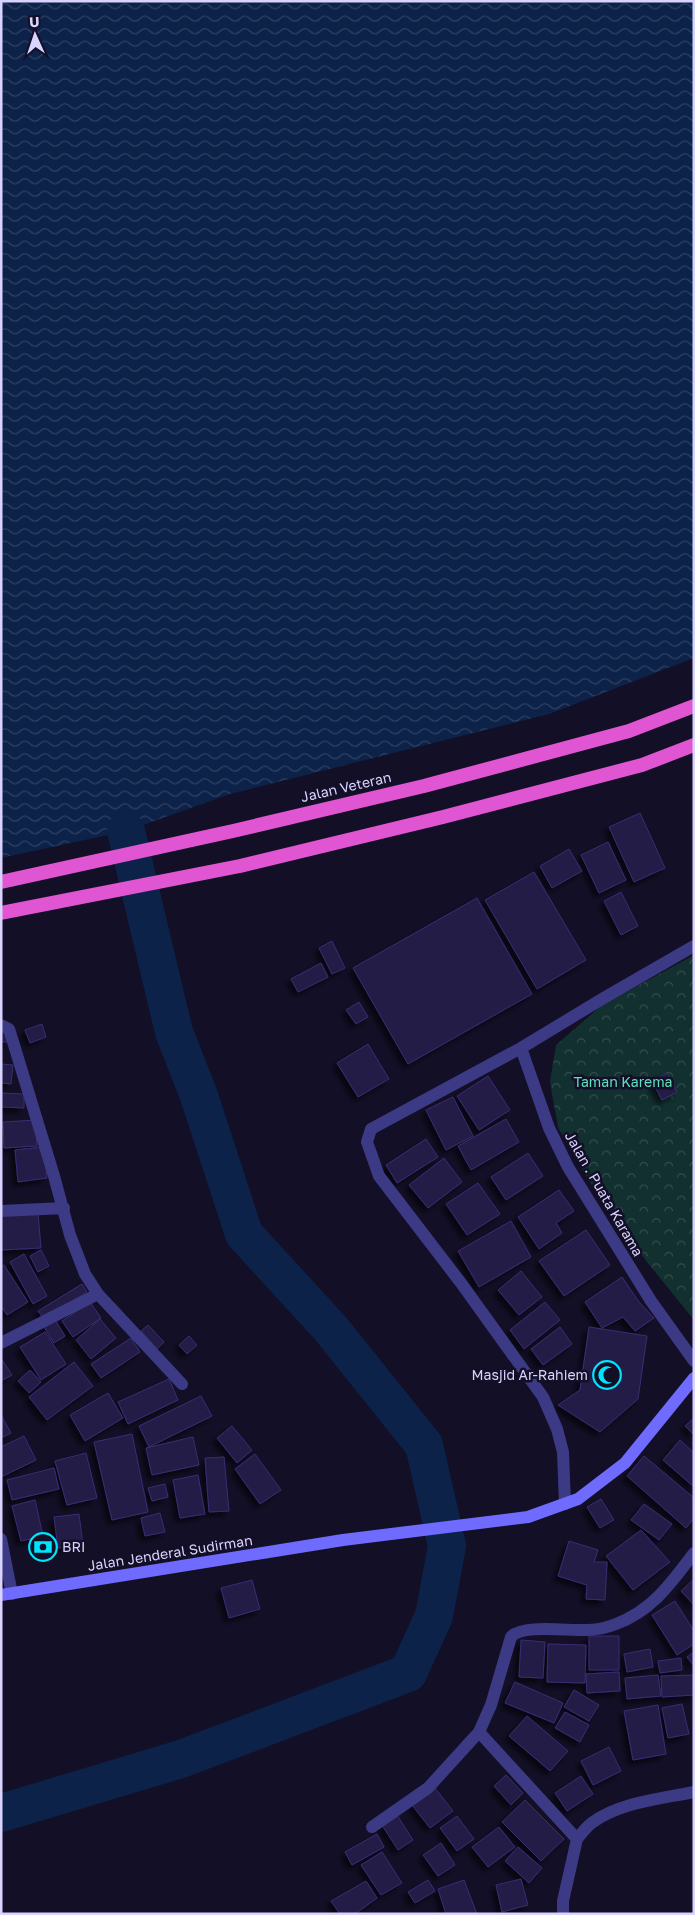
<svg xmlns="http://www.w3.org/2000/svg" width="695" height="1915" font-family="'Golos Text',sans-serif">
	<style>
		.forest { fill: url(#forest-crowns) }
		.water { fill: url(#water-waves) }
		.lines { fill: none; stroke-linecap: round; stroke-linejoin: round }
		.river { stroke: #0c2248; stroke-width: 38 }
		.building { fill: #241b47; stroke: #3b2d73; filter: url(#shadow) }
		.minor { stroke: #3d3a85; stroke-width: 12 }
		.secondary { stroke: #6f6bff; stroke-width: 12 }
		.trunk { stroke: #e055d1; stroke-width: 14 }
		.labels { text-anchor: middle; stroke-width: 5; stroke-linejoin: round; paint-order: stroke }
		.street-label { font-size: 14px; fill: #d9d4ff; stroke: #130f26 }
		.park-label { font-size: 14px; fill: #5fe0c0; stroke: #130f26 }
		.poi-label { font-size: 14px; fill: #d9d4ff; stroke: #130f26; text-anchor: end }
	</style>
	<defs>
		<pattern id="forest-crowns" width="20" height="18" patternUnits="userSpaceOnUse" patternTransform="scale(1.25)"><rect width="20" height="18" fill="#12302f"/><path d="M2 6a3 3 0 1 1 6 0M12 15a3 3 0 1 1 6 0" fill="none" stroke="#344d4e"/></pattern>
		<pattern id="water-waves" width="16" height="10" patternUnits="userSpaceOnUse" patternTransform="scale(1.25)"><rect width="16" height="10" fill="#0c2248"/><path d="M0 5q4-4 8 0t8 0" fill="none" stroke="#2f4163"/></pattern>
		<filter id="shadow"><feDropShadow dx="-4.5" dy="4.5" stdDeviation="2.5" flood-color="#0009"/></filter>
	</defs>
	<rect width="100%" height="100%" fill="#130f26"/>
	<path class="forest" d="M 694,955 L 694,1320 L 647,1262 L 587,1178 L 558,1127 L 550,1082 L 556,1045 L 601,1006 Z"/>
	<path class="water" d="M 1,1 L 694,1 L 694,658 L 549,714 L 230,794 L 126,831 L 1,858 Z"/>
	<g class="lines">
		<path class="river" d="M 1,1813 L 181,1759 L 408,1673 L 434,1616 L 447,1546 L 424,1445 L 331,1329 L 244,1234 L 199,1096 L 174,1032 L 126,831"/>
	</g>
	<path class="building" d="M 640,813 L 665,868 L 634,882 L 609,827 Z
		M 608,842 L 626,880 L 599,893 L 581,855 Z
		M 569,849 L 582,871 L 552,888 L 540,866 Z
		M 534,872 L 586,960 L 537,989 L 485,900 Z
		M 621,892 L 638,926 L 621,935 L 604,901 Z
		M 477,898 L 532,994 L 408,1064 L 353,968 Z
		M 332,941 L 345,968 L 332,974 L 319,948 Z
		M 321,963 L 328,977 L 298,992 L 291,979 Z
		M 359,1002 L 368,1017 L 356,1024 L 346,1010 Z
		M 42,1024 L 46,1037 L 30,1043 L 25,1030 Z
		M 1,1027 L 6,1027 L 7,1042 L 1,1042 Z
		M 368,1044 L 389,1079 L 358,1097 L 337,1063 Z
		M 1,1064 L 13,1065 L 11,1084 L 1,1083 Z
		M 667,1073 L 677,1092 L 662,1100 L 652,1081 Z
		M 488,1076 L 510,1110 L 479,1130 L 457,1096 Z
		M 1,1093 L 24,1094 L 24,1108 L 1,1107 Z
		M 453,1097 L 473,1136 L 446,1150 L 426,1110 Z
		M 506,1119 L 519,1142 L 471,1170 L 458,1146 Z
		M 36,1120 L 37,1146 L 4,1148 L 3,1122 Z
		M 426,1139 L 438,1157 L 397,1183 L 386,1165 Z
		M 44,1147 L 47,1178 L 18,1182 L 15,1150 Z
		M 528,1153 L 543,1176 L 506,1200 L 491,1177 Z
		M 444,1158 L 462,1182 L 428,1208 L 409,1185 Z
		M 478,1183 L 500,1214 L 467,1235 L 446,1204 Z
		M 559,1190 L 574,1211 L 556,1223 L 562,1233 L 539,1249 L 518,1217 Z
		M 38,1213 L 41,1248 L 1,1250 L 1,1216 Z
		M 511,1221 L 531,1257 L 479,1287 L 458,1251 Z
		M 586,1230 L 610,1265 L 564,1296 L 539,1261 Z
		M 41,1250 L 49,1266 L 38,1272 L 30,1256 Z
		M 24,1254 L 47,1296 L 33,1304 L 10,1262 Z
		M 4,1265 L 28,1302 L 7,1315 L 1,1306 L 1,1267 Z
		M 521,1271 L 542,1297 L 519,1315 L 498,1290 Z
		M 622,1277 L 639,1302 L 654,1318 L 635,1331 L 623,1317 L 602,1328 L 585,1302 Z
		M 82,1284 L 87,1292 L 44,1319 L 38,1311 Z
		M 90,1302 L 101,1318 L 73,1337 L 62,1321 Z
		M 545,1302 L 560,1320 L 524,1349 L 510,1330 Z
		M 100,1319 L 116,1338 L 91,1359 L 76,1340 Z
		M 55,1320 L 65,1336 L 54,1343 L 44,1327 Z
		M 148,1325 L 164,1342 L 157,1349 L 141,1331 Z
		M 560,1327 L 572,1344 L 543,1365 L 531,1349 Z
		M 589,1327 L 647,1336 L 638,1399 L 600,1432 L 558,1405 L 580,1390 Z
		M 45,1332 L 66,1364 L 41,1380 L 20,1347 Z
		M 189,1336 L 197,1345 L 187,1354 L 179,1345 Z
		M 131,1338 L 140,1352 L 101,1378 L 91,1364 Z
		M 1,1358 L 12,1375 L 1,1381 Z
		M 74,1362 L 93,1386 L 47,1420 L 29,1397 Z
		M 30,1370 L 41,1382 L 29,1393 L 18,1381 Z
		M 169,1379 L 178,1400 L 128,1424 L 118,1402 Z
		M 108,1393 L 123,1418 L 85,1441 L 70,1415 Z
		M 201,1396 L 212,1416 L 149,1447 L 139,1426 Z
		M 1,1415 L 11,1433 L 1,1438 Z
		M 694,1418 L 694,1435 L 685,1426 Z
		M 232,1426 L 252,1450 L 237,1463 L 217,1438 Z
		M 132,1434 L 148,1512 L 112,1520 L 94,1442 Z
		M 24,1436 L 36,1460 L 1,1477 L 1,1447 Z
		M 193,1437 L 199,1465 L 152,1475 L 146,1448 Z
		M 680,1440 L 694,1453 L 694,1487 L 663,1460 Z
		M 86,1453 L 97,1498 L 67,1505 L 55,1461 Z
		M 255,1454 L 281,1490 L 260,1504 L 235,1469 Z
		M 644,1456 L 694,1498 L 694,1518 L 686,1528 L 627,1476 Z
		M 224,1457 L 229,1511 L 209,1512 L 205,1458 Z
		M 54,1468 L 59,1489 L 12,1500 L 7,1480 Z
		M 198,1475 L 205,1514 L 180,1518 L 173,1480 Z
		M 165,1484 L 168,1497 L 152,1501 L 148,1488 Z
		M 601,1499 L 614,1520 L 600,1528 L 587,1507 Z
		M 35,1500 L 43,1536 L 21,1541 L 12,1506 Z
		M 644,1504 L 672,1524 L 659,1540 L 631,1520 Z
		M 160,1513 L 165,1532 L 145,1536 L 141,1518 Z
		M 79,1514 L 83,1545 L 58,1548 L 54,1517 Z
		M 641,1530 L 670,1562 L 633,1590 L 606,1556 Z
		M 569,1541 L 598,1550 L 594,1562 L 607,1562 L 605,1600 L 586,1599 L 587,1585 L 558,1576 Z
		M 694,1579 L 694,1605 L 681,1591 Z
		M 252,1580 L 260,1609 L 229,1618 L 221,1588 Z
		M 675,1601 L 694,1631 L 694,1644 L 677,1655 L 652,1615 Z
		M 589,1636 L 619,1636 L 619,1670 L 589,1670 Z
		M 521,1640 L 545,1642 L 543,1678 L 519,1677 Z
		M 548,1644 L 586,1645 L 585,1683 L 547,1682 Z
		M 650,1649 L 653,1667 L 627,1672 L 624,1654 Z
		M 694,1652 L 694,1666 L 687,1657 Z
		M 681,1658 L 682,1670 L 660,1673 L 658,1661 Z
		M 619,1672 L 620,1691 L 587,1693 L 586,1674 Z
		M 658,1675 L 661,1696 L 627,1699 L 625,1678 Z
		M 694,1675 L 694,1695 L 662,1697 L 661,1676 Z
		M 515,1682 L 563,1703 L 554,1723 L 505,1703 Z
		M 574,1690 L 599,1705 L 589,1721 L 564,1707 Z
		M 682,1704 L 689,1734 L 668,1738 L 662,1708 Z
		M 658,1705 L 666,1754 L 633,1760 L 624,1711 Z
		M 565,1712 L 589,1725 L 580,1742 L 555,1728 Z
		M 527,1716 L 568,1751 L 550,1771 L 509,1736 Z
		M 609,1747 L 621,1771 L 593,1785 L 581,1761 Z
		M 506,1775 L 523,1793 L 511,1805 L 494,1786 Z
		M 581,1776 L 593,1794 L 567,1811 L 555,1793 Z
		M 435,1788 L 453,1811 L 430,1828 L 412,1805 Z
		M 525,1800 L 564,1839 L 541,1861 L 502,1822 Z
		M 397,1815 L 413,1840 L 398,1850 L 382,1825 Z
		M 457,1816 L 474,1839 L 457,1851 L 440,1828 Z
		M 499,1827 L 515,1847 L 488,1867 L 472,1847 Z
		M 377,1834 L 384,1847 L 352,1865 L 345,1852 Z
		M 441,1843 L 455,1865 L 438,1876 L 423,1855 Z
		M 518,1847 L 542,1868 L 529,1883 L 505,1861 Z
		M 382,1852 L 402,1883 L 381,1895 L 361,1865 Z
		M 521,1879 L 528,1905 L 502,1912 L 496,1885 Z
		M 428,1880 L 435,1891 L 415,1903 L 408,1892 Z
		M 464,1880 L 477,1914 L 446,1914 L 438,1889 Z
		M 366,1881 L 377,1898 L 355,1914 L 340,1914 L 331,1901 Z"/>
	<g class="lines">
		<path class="minor" d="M 694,946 L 602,999 L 521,1048 L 549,1128 L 568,1167 L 651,1301 L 694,1361
			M 1,1025 L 9,1029 L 14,1045 L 54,1176 L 70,1235 L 85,1274 L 98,1294 L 182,1384
			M 521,1048 L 371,1129 L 367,1142 L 379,1176 L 461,1283 L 543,1397 L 557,1429 L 563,1452 L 565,1504
			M 1,1211 L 64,1208
			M 1,1343 L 98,1294
			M 1,1539 L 12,1594
			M 479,1732 L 577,1839 C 582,1833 587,1826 593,1822 C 622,1802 660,1799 694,1792
			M 372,1827 L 428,1788 L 479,1732 L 491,1705 L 511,1637 C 521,1624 569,1631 586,1630 C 596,1630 606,1628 616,1624 C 653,1610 671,1583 694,1553
			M 563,1914 L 563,1901 L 577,1839"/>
		<path class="secondary" d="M 1,1595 L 343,1540 L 528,1517 L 578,1499 L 625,1463 L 694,1378"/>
		<path class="trunk" d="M 1,882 L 233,831 L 424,786 L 629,731 L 694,706
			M 1,913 L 240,866 L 443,817 L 642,765 L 694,745"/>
	</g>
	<defs>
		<symbol id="mosque-ring" viewBox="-11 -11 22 22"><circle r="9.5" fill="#130f26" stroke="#00e5ff" stroke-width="1.5"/><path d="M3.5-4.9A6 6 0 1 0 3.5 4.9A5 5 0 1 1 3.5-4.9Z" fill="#00e5ff"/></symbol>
		<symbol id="bank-ring" viewBox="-11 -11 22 22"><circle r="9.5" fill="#130f26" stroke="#00e5ff" stroke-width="1.5"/><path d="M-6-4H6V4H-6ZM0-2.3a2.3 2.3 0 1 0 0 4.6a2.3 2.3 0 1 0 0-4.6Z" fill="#00e5ff"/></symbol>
	</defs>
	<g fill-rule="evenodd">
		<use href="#mosque-ring" x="591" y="1359" width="32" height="32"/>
		<use href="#bank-ring" x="27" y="1531" width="32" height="32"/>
	</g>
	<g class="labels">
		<g class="street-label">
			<text transform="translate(346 787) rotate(-13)" y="5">Jalan Veteran</text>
			<text transform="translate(604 1194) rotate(60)" y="5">Jalan . Puata Karama</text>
			<text transform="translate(170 1553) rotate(-9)" y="5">Jalan Jenderal Sudirman</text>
		</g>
		<g class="park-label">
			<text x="623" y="1087">Taman Karema</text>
		</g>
		<g class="poi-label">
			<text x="588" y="1380">Masjid Ar-Rahiem</text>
			<text x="62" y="1552" text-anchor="start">BRI</text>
		</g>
	</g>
	<rect width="695" height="1915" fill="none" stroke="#d9d4ff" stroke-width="5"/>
	<g transform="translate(35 35) rotate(357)" stroke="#130f26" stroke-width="4" paint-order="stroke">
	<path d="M0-4L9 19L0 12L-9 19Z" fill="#d9d4ff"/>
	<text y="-8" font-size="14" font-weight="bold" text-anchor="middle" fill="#d9d4ff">U</text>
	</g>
</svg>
